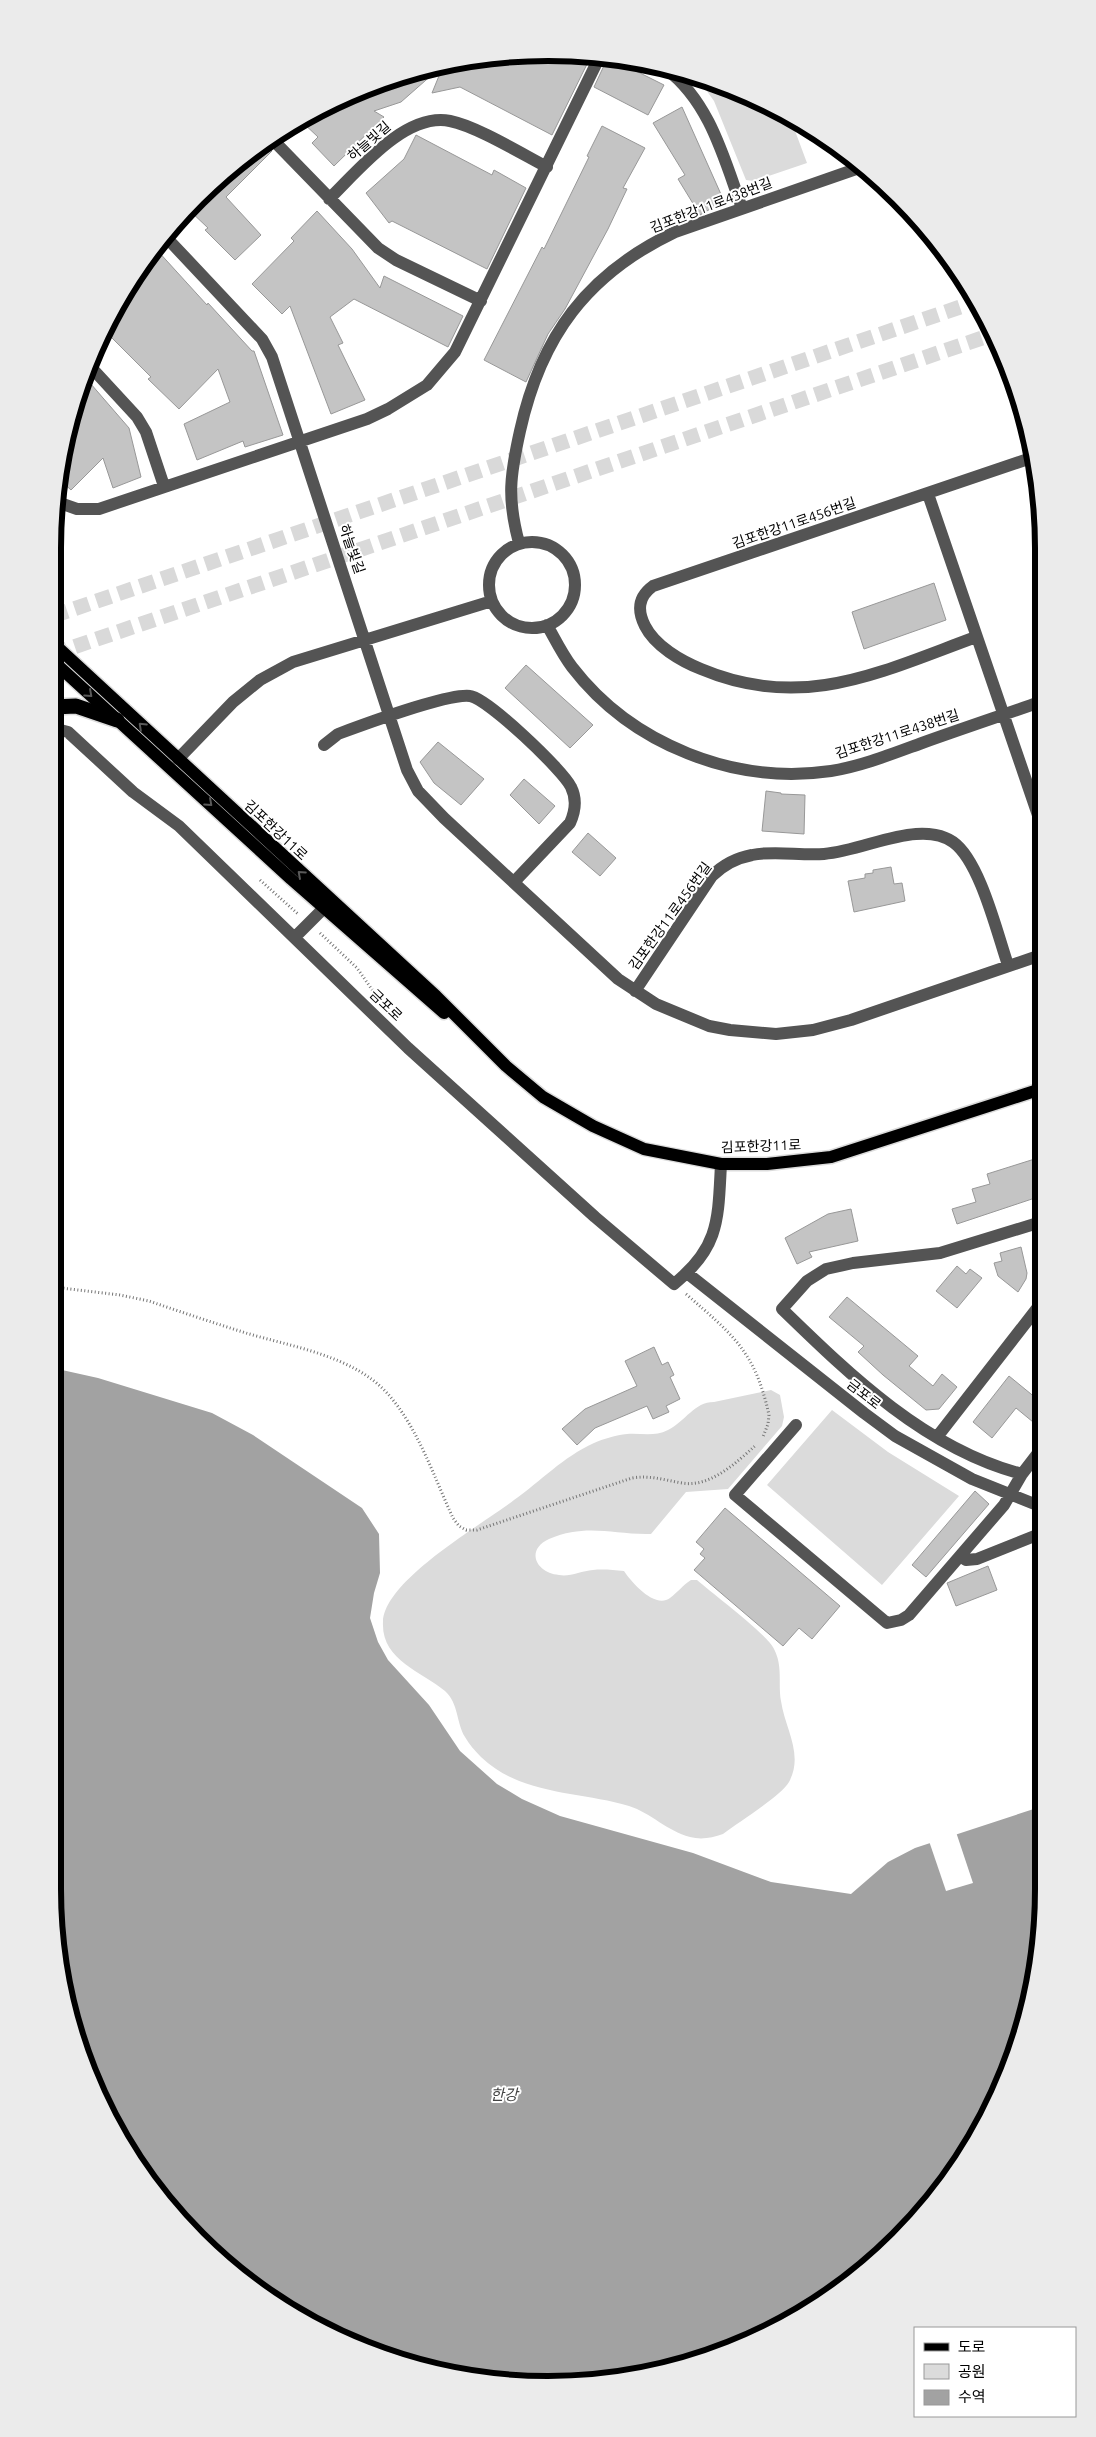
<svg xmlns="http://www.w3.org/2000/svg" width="1096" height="2437" font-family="Ubuntu,'Noto Sans KR',sans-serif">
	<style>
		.green { fill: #dbdbdb }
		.water { fill: #a2a2a2 }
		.pier { fill: #fff }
		.building { fill: #c4c4c4; stroke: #989898 }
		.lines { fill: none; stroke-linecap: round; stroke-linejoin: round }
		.highway-tunnel { stroke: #d9d9d9; stroke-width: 15; stroke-dasharray: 15 8; stroke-linecap: butt }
		.major-casing { stroke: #dbdbdb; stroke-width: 15 }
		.highway-casing { stroke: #dbdbdb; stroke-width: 18 }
		.path { stroke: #767676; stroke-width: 3; stroke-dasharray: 1 2.5; stroke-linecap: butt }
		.minor { stroke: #545454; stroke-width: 12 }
		.major { stroke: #000; stroke-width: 12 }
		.highway { stroke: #000; stroke-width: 15 }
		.oneway { stroke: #595959 }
		.labels { text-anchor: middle; stroke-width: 4; stroke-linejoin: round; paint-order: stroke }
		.street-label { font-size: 14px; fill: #000; stroke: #fff }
		.water-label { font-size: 15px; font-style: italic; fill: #434343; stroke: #fff }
		.rim { fill: none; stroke: #000; stroke-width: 6 }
	</style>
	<rect width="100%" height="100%" fill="#fff"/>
	<path class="green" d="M 696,76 L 708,79 L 791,120 L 807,163 L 754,181 L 746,180 L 714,101 Z
		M 771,1390 L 780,1395 L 784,1417 L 782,1426 L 728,1489 L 686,1492 L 651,1534 C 612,1535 588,1523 549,1539 C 525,1550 536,1573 559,1575 C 570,1577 581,1571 593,1570 C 603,1569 613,1570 624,1571 C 632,1583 655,1609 670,1598 C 678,1592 683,1585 691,1580 L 697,1580 C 713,1594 767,1634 774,1649 C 783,1666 778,1683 781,1701 C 785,1729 804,1754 789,1782 C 781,1796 737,1823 723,1834 C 712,1838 701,1840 690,1837 C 667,1831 651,1813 629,1806 C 580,1791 522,1796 481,1757 C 475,1751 469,1744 465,1737 C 456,1722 459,1704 445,1691 C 421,1671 381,1660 383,1622 C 384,1580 483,1524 514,1500 C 541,1481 563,1457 594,1443 C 603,1439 616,1435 627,1434 C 642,1433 654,1437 668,1430 C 686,1421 694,1402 714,1402 Z
		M 832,1410 L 888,1452 L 959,1496 L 882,1585 L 767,1485 Z"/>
	<path class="water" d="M 53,1368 L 98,1378 L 212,1413 L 253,1435 L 362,1508 L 379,1534 L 380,1573 L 374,1593 L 370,1618 L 378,1642 L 388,1660 L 429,1705 L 460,1751 L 497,1784 L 522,1799 L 560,1816 L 693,1853 L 771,1882 L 851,1894 L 888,1862 L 915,1848 L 1043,1806 L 1043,1889 L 1034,1985 L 1017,2049 L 977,2137 L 921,2215 L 874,2262 L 795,2318 L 708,2358 L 644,2375 L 548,2384 L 452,2375 L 388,2358 L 301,2318 L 246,2282 L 175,2215 L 119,2136 L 79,2049 L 62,1985 L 53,1889 Z"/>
	<path class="pier" d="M 956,1832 L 973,1883 L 946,1891 L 929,1841 Z"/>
	<path class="building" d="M 516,54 L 591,56 L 552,135 L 460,87 L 432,93 L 443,66 Z
		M 608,57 L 664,85 L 648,115 L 594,87 Z
		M 442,66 L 401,102 L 374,111 L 384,117 L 334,166 L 312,143 L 318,137 L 301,121 L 329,103 L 420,69 Z
		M 682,107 L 724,201 L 700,215 L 678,179 L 685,175 L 653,123 Z
		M 602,126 L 645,148 L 623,188 L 627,189 L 608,229 L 565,309 L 548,334 L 526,382 L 484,360 L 542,247 L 544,249 L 589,157 L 587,156 Z
		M 416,135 L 492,175 L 494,170 L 526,188 L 487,269 L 392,221 L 389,223 L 366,193 L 404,159 Z
		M 265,143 L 272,151 L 226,197 L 261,235 L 235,260 L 205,230 L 208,228 L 188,209 L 247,155 Z
		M 317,211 L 352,249 L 380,288 L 384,276 L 463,316 L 448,347 L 354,299 L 330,317 L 343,343 L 338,345 L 365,400 L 331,414 L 290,306 L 282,314 L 252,284 L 294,241 L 291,238 Z
		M 156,249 L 207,305 L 208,303 L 252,351 L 254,351 L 283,435 L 245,447 L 243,441 L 197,460 L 184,424 L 230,402 L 218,369 L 179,409 L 148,379 L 151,377 L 105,331 L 119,300 Z
		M 84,376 L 129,428 L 141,477 L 113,488 L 103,458 L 71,490 L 59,479 L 62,452 L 67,434 L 78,422 L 72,415 Z
		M 934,583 L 946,620 L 864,649 L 852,612 Z
		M 526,665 L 593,725 L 570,748 L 505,688 Z
		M 438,742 L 484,779 L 461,805 L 434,783 L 420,762 Z
		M 524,779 L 555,806 L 539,824 L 510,795 Z
		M 766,791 L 781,793 L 781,794 L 805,795 L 804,834 L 762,831 Z
		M 588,833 L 616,858 L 600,876 L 572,852 Z
		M 891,867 L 894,884 L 902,883 L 905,901 L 854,912 L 848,881 L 865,878 L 865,874 L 873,873 L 873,870 Z
		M 1041,1157 L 1041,1196 L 957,1224 L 952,1209 L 976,1202 L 972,1189 L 990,1184 L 987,1174 Z
		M 851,1209 L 858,1241 L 809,1252 L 812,1257 L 797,1264 L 785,1238 L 828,1214 Z
		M 1021,1247 L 1027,1273 L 1026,1279 L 1018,1292 L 998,1276 L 994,1263 L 1002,1261 L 1000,1253 Z
		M 957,1266 L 966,1274 L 970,1269 L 982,1278 L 957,1308 L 936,1291 Z
		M 847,1297 L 918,1356 L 909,1366 L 933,1386 L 942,1374 L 957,1387 L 939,1409 L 926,1410 L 883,1375 L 858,1352 L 864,1346 L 829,1317 Z
		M 654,1347 L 662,1365 L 668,1362 L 674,1375 L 670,1377 L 680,1399 L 666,1406 L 669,1412 L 653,1419 L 647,1406 L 595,1428 L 577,1445 L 562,1429 L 585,1409 L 637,1386 L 625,1361 Z
		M 1009,1376 L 1042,1403 L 1042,1411 L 1033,1422 L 1016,1408 L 992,1438 L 973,1422 Z
		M 975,1491 L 989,1504 L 926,1577 L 912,1565 Z
		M 725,1508 L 840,1606 L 812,1639 L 799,1628 L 783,1646 L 694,1570 L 705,1558 L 700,1554 L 704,1549 L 696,1542 Z
		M 988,1566 L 997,1590 L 956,1606 L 947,1583 Z"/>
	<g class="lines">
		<path class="highway-tunnel" d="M 53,616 L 975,302
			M 53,654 L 994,334"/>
		<defs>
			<path id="major" d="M 53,643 L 436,996 L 506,1066 L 543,1097 L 593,1126 L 644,1149 L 721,1164 L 767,1164 L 831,1157 L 1041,1089
				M 53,661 L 291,879 L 444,1013"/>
			<path id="highway" d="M 53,707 L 76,706 L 117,720"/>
		</defs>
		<use href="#major" class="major-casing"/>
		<use href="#highway" class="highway-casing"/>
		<path class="path" d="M 260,880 L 298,914
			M 320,933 L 357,968 L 373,991
			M 53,1287 L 120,1295 L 149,1301 C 181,1312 214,1323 246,1333 C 293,1347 354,1356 388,1394 C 418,1428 434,1477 453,1518 L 459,1526 L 466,1530 L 477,1530 L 632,1478 C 650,1475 664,1480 682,1483 C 710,1488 737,1462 756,1445
			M 686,1294 C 733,1335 755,1351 769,1415 L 768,1424 L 763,1437"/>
		<path class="minor" d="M 666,69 C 710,102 724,159 742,208
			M 272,139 L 378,248 L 396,260 L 481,301
			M 329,199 C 358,171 405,112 450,121 C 476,126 522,154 547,167
			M 165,236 L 262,339 L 272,357 L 407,770 L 418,791 L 444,818 L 618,979 L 656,1004 L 709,1026 L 730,1030 L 776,1034 L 813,1030 L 851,1020 L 1041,955
			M 89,365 L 137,417 L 146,432 L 164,486
			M 928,494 L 1040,821
			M 57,502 L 77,509 L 99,509 L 367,419 L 388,409 L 427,385 L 455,352 L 600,56
			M489 585a43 43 0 1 1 86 0a43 43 0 1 1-86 0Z
			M 519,543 C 507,498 510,476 520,431 C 541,336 587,274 675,232 L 859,168
			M 547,625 C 555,639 562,654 572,667 C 632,745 735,785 831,771 C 862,766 892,754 922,743 C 961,729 1000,716 1040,702
			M 976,637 C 880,672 803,712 701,669 C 681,661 655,646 645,626 C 637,610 638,597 653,586 L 1034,457
			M 53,728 L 68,732 L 133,792 L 179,826 L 408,1048 L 595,1217 L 674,1284 C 720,1247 718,1219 721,1164
			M 324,745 L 338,734 C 362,725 449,693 470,696 C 487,698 563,770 571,787 C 577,799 575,812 570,823 L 514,882
			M 178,759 L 233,702 L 260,680 L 293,662 L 492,601
			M 295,937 L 324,908
			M 635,991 L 712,876 C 723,865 736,858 752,855 C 775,850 800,856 824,854 C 856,851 886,836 916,834 C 928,833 943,835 953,842 C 980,861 997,933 1008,965
			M 1041,1222 L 940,1253 L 853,1263 L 826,1269 L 807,1281 L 782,1309 C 851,1376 926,1449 1022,1474 L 1042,1448
			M 687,1273 L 864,1413 L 895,1436 L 972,1479 L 1042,1507
			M 796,1425 L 735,1495 L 887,1623 L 901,1620 L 909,1615 L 1004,1505 L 1022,1474
			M 937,1437 L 1042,1302
			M 960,1556 L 966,1560 L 977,1559 L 1042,1533"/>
		<use href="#major" class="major"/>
		<use href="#highway" class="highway"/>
	</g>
	<defs><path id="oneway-chevron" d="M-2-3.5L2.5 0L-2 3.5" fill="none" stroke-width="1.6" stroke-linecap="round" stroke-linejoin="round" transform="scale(1.25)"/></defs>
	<g class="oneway">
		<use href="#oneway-chevron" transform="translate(89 694) rotate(42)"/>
		<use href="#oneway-chevron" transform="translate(142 726) rotate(-137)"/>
		<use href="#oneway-chevron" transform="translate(209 803) rotate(42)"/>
		<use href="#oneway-chevron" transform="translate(301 874) rotate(-138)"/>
	</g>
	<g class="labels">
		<g class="street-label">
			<text transform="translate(369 141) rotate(-41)" y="5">하늘빛길</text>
			<text transform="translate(711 205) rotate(-21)" y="5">김포한강11로438번길</text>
			<text transform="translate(794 523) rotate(-19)" y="5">김포한강11로456번길</text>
			<text transform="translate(352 549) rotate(71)" y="5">하늘빛길</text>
			<text transform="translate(897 734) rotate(-18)" y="5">김포한강11로438번길</text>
			<text transform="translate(276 830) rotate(43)" y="5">김포한강11로</text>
			<text transform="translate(670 916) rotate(-54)" y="5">김포한강11로456번길</text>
			<text transform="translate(386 1005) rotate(44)" y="5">금포로</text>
			<text transform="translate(761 1146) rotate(-2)" y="5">김포한강11로</text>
			<text transform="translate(864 1394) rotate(38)" y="5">금포로</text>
		</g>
		<g class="water-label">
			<text x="504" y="2100">한강</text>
		</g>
	</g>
	<path d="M0 0H1096V2437H0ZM548 61H548A487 487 0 0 1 1035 548V1889A487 487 0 0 1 548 2376H548A487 487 0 0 1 61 1889V548A487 487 0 0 1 548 61Z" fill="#ebebeb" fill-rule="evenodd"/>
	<path class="rim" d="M548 61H548A487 487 0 0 1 1035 548V1889A487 487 0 0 1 548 2376H548A487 487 0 0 1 61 1889V548A487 487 0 0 1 548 61Z"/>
	<rect x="914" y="2327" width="162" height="90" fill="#ffffff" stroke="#999999"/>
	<rect x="924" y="2343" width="25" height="8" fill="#000000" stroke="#999999"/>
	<text x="958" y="2352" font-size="15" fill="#000000">도로</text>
	<rect x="924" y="2364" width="25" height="15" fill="#dbdbdb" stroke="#999999"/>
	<text x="958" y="2377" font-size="15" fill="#000000">공원</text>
	<rect x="924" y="2390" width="25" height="15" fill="#a2a2a2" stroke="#999999"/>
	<text x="958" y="2402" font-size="15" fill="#000000">수역</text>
</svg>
